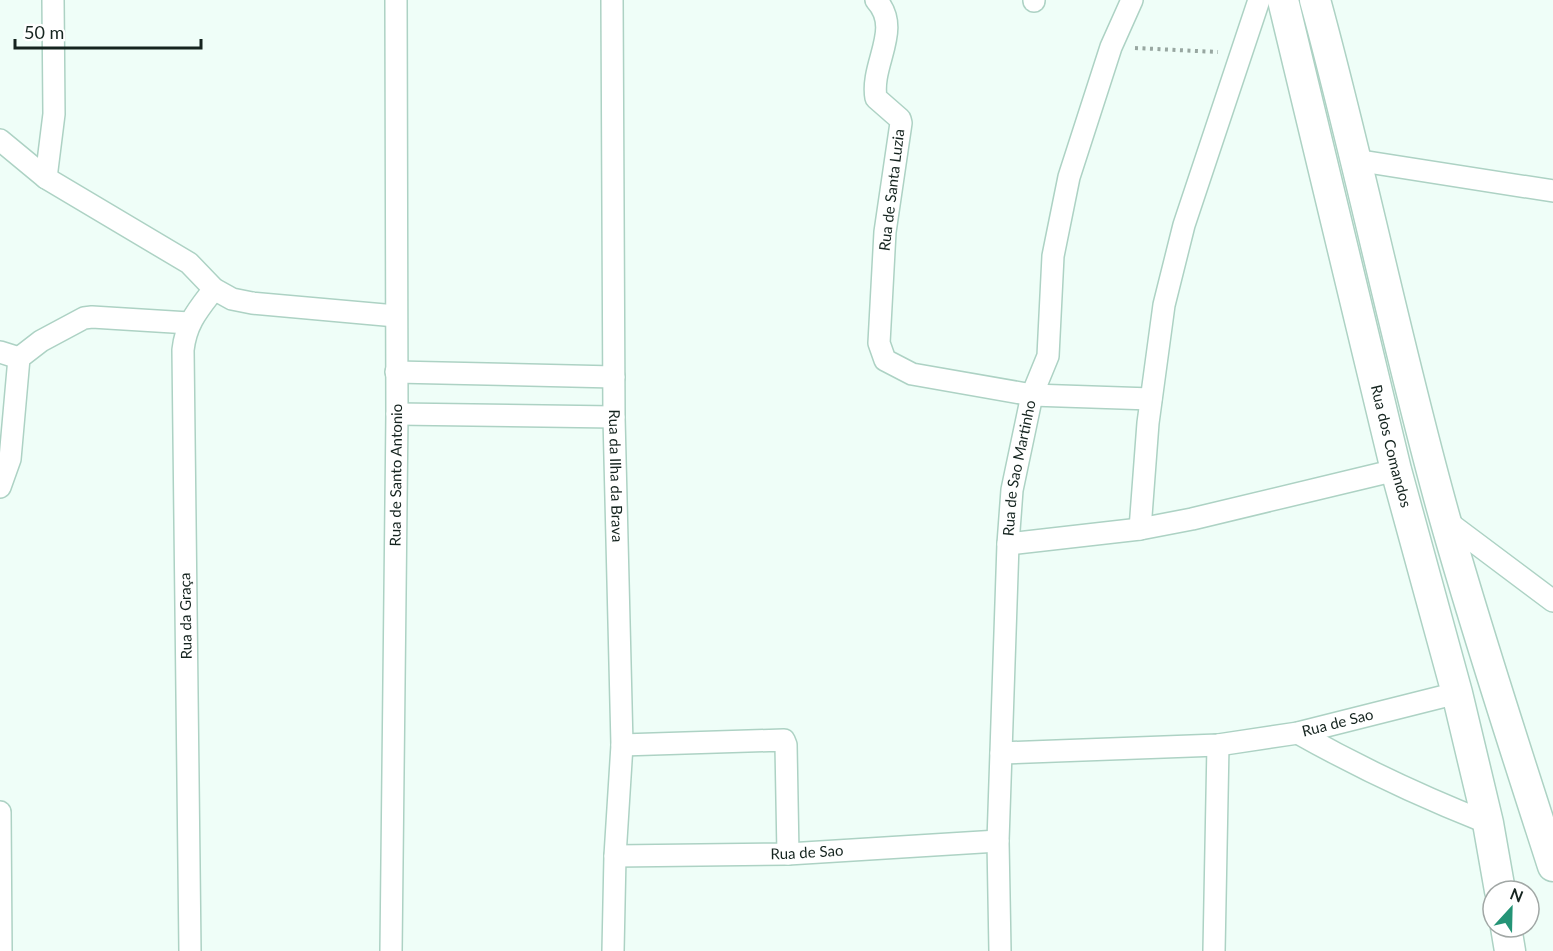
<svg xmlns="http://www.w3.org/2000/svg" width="1553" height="951" font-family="Lato,sans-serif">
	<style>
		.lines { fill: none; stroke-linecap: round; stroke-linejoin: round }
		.street-casing { stroke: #add2c4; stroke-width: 24 }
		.secondary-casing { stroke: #add2c4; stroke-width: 33 }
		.path { stroke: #98a7a1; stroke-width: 4; stroke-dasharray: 3 4.5; stroke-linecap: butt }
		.street { stroke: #fff; stroke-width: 21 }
		.secondary { stroke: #fff; stroke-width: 30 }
		.labels { text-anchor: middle; stroke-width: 4.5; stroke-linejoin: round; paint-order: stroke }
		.street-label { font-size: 15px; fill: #15241f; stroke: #fff }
	</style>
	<rect width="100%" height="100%" fill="#effef8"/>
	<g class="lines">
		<defs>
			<g id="street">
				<path id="s1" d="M 612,0 L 614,417 L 622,745 L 615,856 L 613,951"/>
				<path d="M 876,0 C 903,29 870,64 876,98 L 900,119 L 901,123 L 885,232 L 879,343 L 885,360 L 912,374 L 1032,395 L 1151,399"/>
				<path d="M 1034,1 L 1034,0"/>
				<path d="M 0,140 L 46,178 L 189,263 L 214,289 L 232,299 L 252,303 L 396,316"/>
				<path d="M 1355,160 L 1553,191"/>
				<path d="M 46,178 L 54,114 L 53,0"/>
				<path d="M 0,352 L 19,358"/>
				<path d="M 396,372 L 614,377"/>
				<path d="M 397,414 L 614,417"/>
				<path d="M 0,487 L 10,459 L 19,358 L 41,341 L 84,318 L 92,317 L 189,323"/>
				<path d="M 1445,520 L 1553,601"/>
				<path d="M 1140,529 L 1148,423 L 1164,305 L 1184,225 L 1259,0"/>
				<path d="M 1008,544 L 1140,529 L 1192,519 L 1396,470"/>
				<path d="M 1298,733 C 1360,768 1422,797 1488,823"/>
				<path d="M 622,745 L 784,740 L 786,745 L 788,854"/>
				<path id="s2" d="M 1001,753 L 1218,745 L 1298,733 L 1457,693"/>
				<path d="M 0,812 L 1,951"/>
				<path id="s3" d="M 615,856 L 788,854 L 998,841"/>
				<path d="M 190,951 L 183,350 C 186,323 198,310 214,289"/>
				<path id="s4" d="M 391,951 L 397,414 L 396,0"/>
				<path id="s5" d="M 1000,951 L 998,841 L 1008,544 L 1012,490 L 1032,395 L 1048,356 L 1053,256 L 1069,177 L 1111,47 L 1132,0"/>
				<path d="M 1214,951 L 1218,745"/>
			</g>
			<g id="secondary">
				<path id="s6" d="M 1283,0 L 1396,470 L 1457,693 L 1488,823 L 1500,891"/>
				<path d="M 1315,0 C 1362,172 1397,348 1445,519 C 1478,636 1516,751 1553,866"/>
				<path d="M 1506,927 L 1510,951"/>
			</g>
		</defs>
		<use href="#street" class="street-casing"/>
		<use href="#secondary" class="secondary-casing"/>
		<path class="path" d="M 1135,48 L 1218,52"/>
		<use href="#street" class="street"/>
		<use href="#secondary" class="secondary"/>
	</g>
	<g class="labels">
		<g class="street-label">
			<text transform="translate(892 190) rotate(-83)" y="5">Rua de Santa Luzia</text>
			<text dy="5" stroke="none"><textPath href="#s6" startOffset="459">Rua dos Comandos</textPath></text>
			<text dy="5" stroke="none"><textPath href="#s5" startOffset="484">Rua de Sao Martinho</textPath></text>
			<text dy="5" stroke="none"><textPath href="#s4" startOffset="476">Rua de Santo Antonio</textPath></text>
			<text dy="5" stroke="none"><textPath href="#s1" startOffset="476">Rua da Ilha da Brava</textPath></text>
			<text transform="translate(186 616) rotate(-91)" y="5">Rua da Graça</text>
			<text dy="5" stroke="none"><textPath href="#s2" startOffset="339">Rua de Sao</textPath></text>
			<text dy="5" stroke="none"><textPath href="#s3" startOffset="192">Rua de Sao</textPath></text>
		</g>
	</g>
	<g transform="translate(1511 909) rotate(22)"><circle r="28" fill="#ffffff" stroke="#a1a7a5" stroke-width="1.5"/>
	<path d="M0-4.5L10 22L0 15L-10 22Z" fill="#249476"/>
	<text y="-9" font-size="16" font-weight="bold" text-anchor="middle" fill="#15241f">N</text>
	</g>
	<path d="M15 39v9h186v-9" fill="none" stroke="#15241f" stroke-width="3"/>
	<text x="24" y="39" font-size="18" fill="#15241f" stroke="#ffffff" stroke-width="4.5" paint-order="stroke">50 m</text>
</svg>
